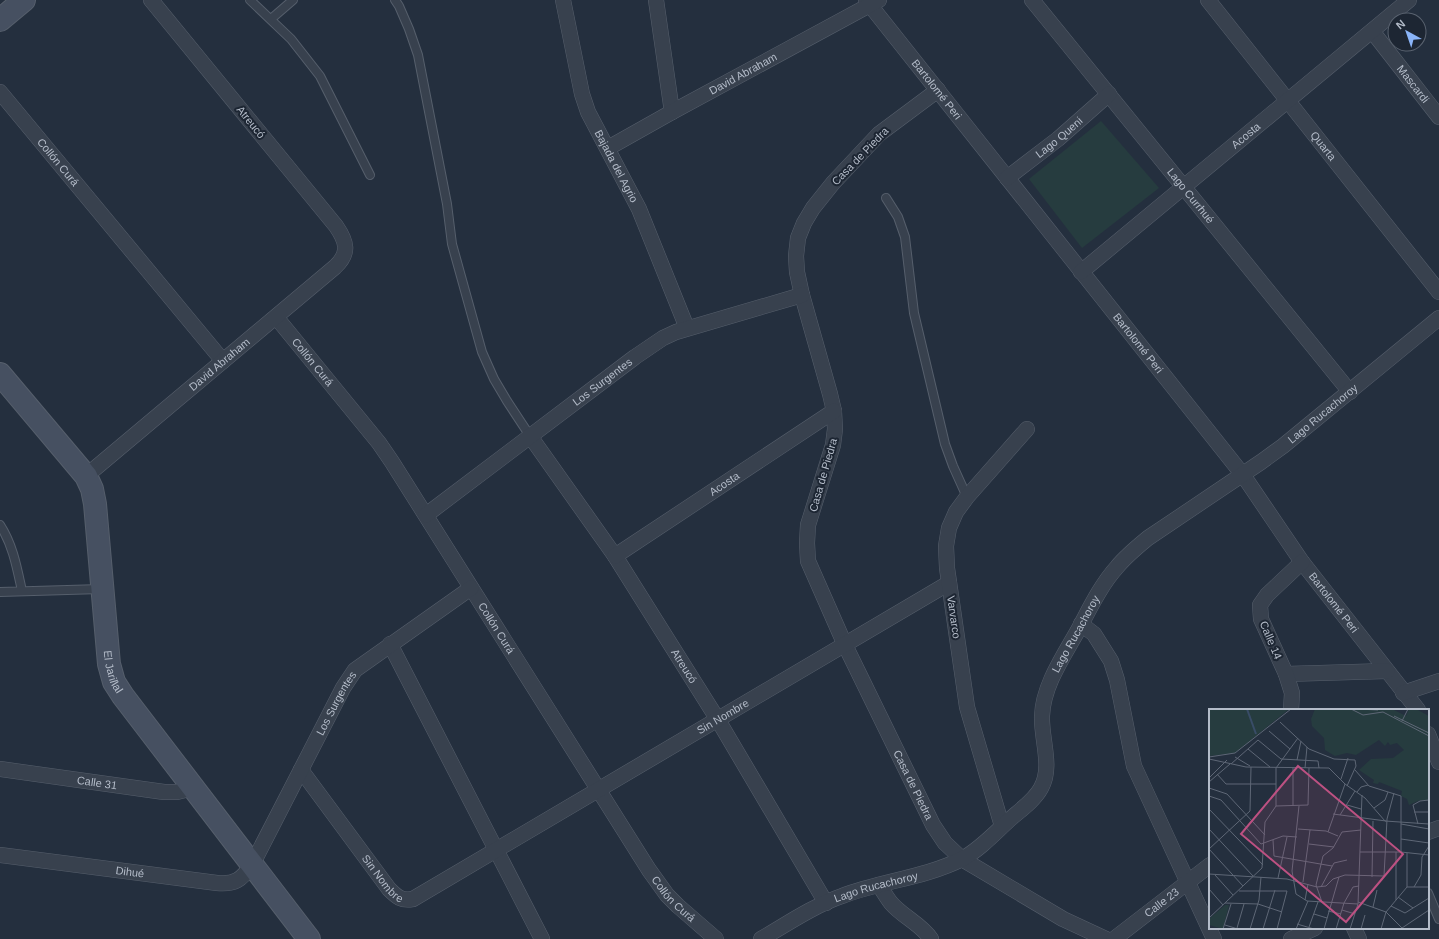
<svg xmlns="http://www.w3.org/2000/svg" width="1439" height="939" font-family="Arial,sans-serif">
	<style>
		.green { fill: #263c3f }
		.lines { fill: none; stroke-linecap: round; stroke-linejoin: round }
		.lane-casing { stroke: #565f6c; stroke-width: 10 }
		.street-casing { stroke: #565f6c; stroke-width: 16 }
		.secondary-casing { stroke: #565f6c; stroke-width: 24 }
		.lane { stroke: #38414e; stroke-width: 8 }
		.street { stroke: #38414e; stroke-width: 15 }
		.secondary { stroke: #465061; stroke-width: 22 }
		.labels { text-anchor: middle; stroke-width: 4; stroke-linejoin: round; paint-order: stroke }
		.street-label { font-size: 11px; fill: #b4bcc9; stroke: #1d2633 }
		.inset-river { fill: none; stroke: #394c67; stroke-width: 2 }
		.inset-road { fill: none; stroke: #5e6776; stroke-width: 1 }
		.view { fill: #bd5182; fill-opacity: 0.15; stroke: #bd5182; stroke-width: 2 }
		.inset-edge { fill: none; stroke: #b4bcc9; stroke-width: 2 }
	</style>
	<rect width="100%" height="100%" fill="#242f3e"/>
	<path class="green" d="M 1101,121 L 1159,188 L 1082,248 L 1029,179 Z"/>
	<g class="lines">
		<defs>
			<path id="lane" d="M 250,0 L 291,39 L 320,76 L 370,175
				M 395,0 L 399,6 L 409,29 L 418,55 L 447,204 L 452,244 L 482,352 L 494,379 L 507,401 L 530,436
				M 271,19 L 293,0
				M 886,198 L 898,217 L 905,237 L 914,313 L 945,444 L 953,466 L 967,497
				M 0,525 C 13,545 17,568 22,591
				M 0,592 L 101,589
				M 1428,893 L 1439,919"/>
			<g id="street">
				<path id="s1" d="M 563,0 L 582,94 L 588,112 L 639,209 L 687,328"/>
				<path d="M 656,0 L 672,112"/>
				<path id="s2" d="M 866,0 L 1243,475 L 1302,562 L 1418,710"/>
				<path id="s3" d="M 1032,0 L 1350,392"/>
				<path id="s4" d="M 1208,0 L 1439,292"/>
				<path id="s5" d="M 1372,31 L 1439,117"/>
				<path id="s6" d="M 938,90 L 879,134 L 833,183 L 813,208 L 804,223 L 798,238 L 796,256 L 797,272 L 802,295 L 830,394 L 834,411 L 835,429 L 833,445 L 808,525 L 807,543 L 808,561 L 845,645 L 933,825 L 945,843 L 962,859 L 1063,919 L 1106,939"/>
				<path id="s7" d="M 0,92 L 223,361"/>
				<path id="s8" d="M 608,148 L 672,112 L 879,0"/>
				<path id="s9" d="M 1007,178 L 1058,139 L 1109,94"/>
				<path id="s10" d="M 1081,272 L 1409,0"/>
				<path id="s11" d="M 276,317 L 379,443 L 392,462 L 649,870 L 667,895 L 678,906 L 716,939"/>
				<path id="s12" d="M 530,436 L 615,556 L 718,720 L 826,903"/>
				<path id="s13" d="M 86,476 L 335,267 C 350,253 347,242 336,226 L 151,0"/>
				<path id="s14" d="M 426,515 L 635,357 L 663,338 L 676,332 L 802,295"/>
				<path id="s15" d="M 615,556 L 834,411"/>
				<path d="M 1081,624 L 1094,634 L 1111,661 L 1117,680 L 1134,766 L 1214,939"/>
				<path d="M 390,644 L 542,939"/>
				<path d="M 1286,674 L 1387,671"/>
				<path d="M 1403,693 L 1439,681"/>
				<path d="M 1291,710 L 1292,693 L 1286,674 L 1261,619 L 1260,605 L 1267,595 L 1302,562"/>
				<path d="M 1428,734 L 1439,762"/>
				<path id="s16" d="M 0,769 L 164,792 L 177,792 L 193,788"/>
				<path id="s17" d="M 301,770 L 389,889 C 397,897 401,901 413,899 L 949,583"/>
				<path d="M 1002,826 L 967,707 L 947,568 L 946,546 L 949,528 L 956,512 L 967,497 L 1027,429"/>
				<path d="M 1428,832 L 1439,828"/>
				<path id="s18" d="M 0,855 L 217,883 C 235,885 242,879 252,865 L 343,688 L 355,670 L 471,588"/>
				<path d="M 879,885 C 883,891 887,898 891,903 C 903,917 921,924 931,939"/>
				<path d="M 1354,928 L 1359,939"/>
				<path id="s19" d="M 761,939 C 787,924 813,906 842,896 C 881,881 924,878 962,859 C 979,850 994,834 1009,820 C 1019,811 1034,801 1041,788 C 1053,767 1041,739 1042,716 C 1043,686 1063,657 1077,632 C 1089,610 1100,586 1117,567 C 1126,556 1137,547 1148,538 L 1261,462 L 1283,446 L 1439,318"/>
				<path id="s20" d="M 1114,939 L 1210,865"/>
				<path d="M 1291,939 L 1315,928"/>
			</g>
			<g id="secondary">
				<path d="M 0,20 L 24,0"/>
				<path id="s21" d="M 0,374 L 86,476 L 92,489 L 95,504 L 109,664 L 114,682 L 123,696 L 309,939"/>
			</g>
		</defs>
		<use href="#lane" class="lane-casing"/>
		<use href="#street" class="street-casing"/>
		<use href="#secondary" class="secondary-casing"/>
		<use href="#lane" class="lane"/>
		<use href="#street" class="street"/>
		<use href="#secondary" class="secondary"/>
	</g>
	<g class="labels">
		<g class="street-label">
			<text dy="4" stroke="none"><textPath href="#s8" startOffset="154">David Abraham</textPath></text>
			<text dy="4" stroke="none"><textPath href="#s5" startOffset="67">Mascardi</textPath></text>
			<text dy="4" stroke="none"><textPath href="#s2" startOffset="114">Bartolomé Peri</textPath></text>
			<text transform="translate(251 122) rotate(51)" y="4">Atreucó</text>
			<text dy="4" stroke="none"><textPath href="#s10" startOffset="214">Acosta</textPath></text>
			<text dy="4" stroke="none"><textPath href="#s9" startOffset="66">Lago Queni</textPath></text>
			<text dy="4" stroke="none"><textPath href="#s4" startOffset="186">Quarta</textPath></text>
			<text transform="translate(860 156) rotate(-46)" y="4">Casa de Piedra</text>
			<text dy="4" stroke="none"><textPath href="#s7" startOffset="91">Collón Curá</textPath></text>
			<text dy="4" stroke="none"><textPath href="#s1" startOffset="176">Bajada del Agrio</textPath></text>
			<text dy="4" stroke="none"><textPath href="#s3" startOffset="252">Lago Currhué</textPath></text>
			<text dy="4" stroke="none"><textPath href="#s2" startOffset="438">Bartolomé Peri</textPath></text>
			<text dy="4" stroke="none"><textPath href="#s11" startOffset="58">Collón Curá</textPath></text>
			<text dy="4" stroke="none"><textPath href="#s13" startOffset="174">David Abraham</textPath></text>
			<text dy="4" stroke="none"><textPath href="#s14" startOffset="221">Los Surgentes</textPath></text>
			<text dy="4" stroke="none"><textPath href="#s19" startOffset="823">Lago Rucachoroy</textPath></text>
			<text transform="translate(823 475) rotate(-74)" y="4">Casa de Piedra</text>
			<text dy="4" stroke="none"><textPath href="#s15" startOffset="131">Acosta</textPath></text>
			<text dy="4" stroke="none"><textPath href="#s2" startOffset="763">Bartolomé Peri</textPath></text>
			<text transform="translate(954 617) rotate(82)" y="4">Varvarco</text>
			<text dy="4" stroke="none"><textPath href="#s11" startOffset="382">Collón Curá</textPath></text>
			<text dy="4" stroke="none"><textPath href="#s19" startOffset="487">Lago Rucachoroy</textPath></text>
			<text transform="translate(1271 640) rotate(67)" y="4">Calle 14</text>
			<text dy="4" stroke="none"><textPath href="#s12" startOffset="277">Atreucó</textPath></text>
			<text dy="4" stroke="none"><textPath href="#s21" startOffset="332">El Jarillal</textPath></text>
			<text dy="4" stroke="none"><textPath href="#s18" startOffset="443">Los Surgentes</textPath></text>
			<text dy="4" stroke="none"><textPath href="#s17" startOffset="535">Sin Nombre</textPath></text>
			<text dy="4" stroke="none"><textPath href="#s16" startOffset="98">Calle 31</textPath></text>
			<text dy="4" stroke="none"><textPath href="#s6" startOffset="786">Casa de Piedra</textPath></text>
			<text dy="4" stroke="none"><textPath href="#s18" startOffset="131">Dihué</textPath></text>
			<text dy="4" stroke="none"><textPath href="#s17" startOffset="136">Sin Nombre</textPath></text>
			<text dy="4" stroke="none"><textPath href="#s19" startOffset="127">Lago Rucachoroy</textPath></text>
			<text dy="4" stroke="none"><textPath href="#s11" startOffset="706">Collón Curá</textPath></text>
			<text dy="4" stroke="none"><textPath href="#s20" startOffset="60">Calle 23</textPath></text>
		</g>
	</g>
	<g transform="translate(1209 709)">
		<rect width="220" height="220" fill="#242f3e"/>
		<path d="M 0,0 L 80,0 L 26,44 L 0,47 ZM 106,0 L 183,0 L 197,7 L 200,0 L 207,0 L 220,7 L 220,91 L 211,91 L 200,96 L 198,90 L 192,87 L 193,82 L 170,73 L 169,75 L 164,74 L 165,71 L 150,61 L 162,50 L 184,49 L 192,43 L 195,41 L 188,34 L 181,36 L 179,33 L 176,37 L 170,31 L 147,46 L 138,44 L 126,47 L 116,41 L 115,29 L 103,17 L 102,10 ZM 16,196 L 20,196 L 14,220 L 0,216 L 0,210 Z" fill="#263c3f"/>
		<path class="inset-river" d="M 38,0 L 47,25"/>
		<path class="inset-road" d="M 142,0 L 154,6 L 174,3 L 220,27M 149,0 L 169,1M 185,7 L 220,24M 193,12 L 199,0M 71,13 L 100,40 L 125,50 L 146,51 L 147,57 L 138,77M 60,22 L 81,40M 49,31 L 72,50 L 109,52 L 110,59M 39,40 L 61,58M 0,48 L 26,44 L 82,0M 26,48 L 41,57M 0,50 L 37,58 L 120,59 L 136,75 L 156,89 L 176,112 L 220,115M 88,51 L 92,32M 22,55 L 49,31M 96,59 L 98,38M 146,61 L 160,77 L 192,87 L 192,143M 8,65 L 17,75 L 67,75M 0,69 L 18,51M 132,70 L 139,49M 0,73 L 21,55M 0,79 L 18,85 L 56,126M 148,83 L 152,78 L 159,76M 0,87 L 12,91 L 52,135 L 74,127 L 88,128M 138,96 L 152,100M 67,97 L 99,96 L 100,59M 84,97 L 84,59M 90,97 L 83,162 L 87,185 L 98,192 L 149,195M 165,99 L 176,91 L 179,83M 0,100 L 54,156M 205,103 L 220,103M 124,105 L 177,112M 131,106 L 146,82M 192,115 L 220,120M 209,115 L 204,96 L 211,92 L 220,91M 0,120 L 44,167M 89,120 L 117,122 L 129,127M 119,123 L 136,75M 192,130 L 220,134M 64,131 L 65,147 L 123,157M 100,135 L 125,138M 0,140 L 41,102 L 42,58M 0,140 L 34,177M 151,143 L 192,143 L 220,146M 0,165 L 78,170 L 108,178 L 117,177 L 124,170 L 136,166 L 175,167 L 178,110 L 185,84M 6,166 L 24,186M 163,168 L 164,112M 69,169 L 78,128M 94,173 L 101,121M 112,178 L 125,154 L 138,151M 198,178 L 198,144M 198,178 L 220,178M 205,178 L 212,166 L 213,148 L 220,137M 0,180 L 14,196M 30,182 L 78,182 L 68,220M 189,188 L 204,199M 96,191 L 99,175M 187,191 L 187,143M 113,193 L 107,176 L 114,147 L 124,139 L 133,123 L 152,121M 149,193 L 177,203 L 193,219M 16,194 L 49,195 L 73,203M 182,197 L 196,204 L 220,189M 164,198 L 168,181M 133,201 L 146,205M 119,202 L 132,205M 105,205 L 118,209M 0,209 L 53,159 L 56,113 L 67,97 L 67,59 L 89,29M 88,215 L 105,220M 16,216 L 29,220M 100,218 L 109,193M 28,219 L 35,195M 193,219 L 220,201M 14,220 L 22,195M 41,220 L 50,191 L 52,168M 54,220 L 66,181M 87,220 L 99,192M 115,220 L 130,168M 127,220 L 135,194 L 144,178 L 150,177M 141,220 L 149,195 L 153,86M 152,220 L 156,206M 172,220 L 177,203 L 198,178"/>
		<path class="view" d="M 89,57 L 194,145 L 137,213 L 32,125 Z"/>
		<rect width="220" height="220" class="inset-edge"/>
	</g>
	<g transform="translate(1407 32) rotate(320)"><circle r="19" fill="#1d2633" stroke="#59626f"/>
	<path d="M0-3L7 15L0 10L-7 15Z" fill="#8ab4f8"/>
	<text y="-6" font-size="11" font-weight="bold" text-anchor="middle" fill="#b4bcc9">N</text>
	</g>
</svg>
